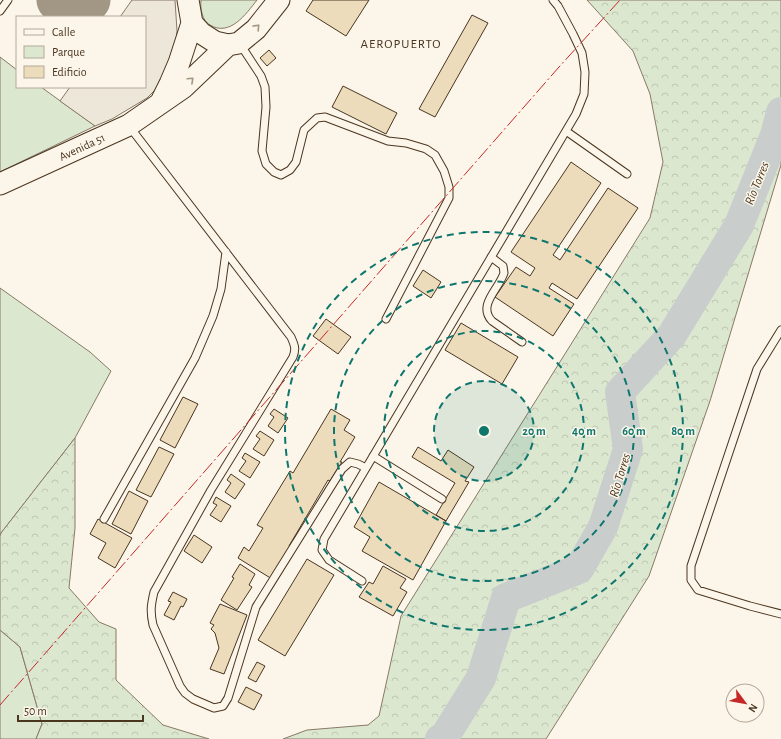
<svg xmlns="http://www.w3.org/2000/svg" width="781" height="739" font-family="'Alegreya Sans',sans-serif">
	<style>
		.green { fill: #dce7d0; stroke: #887966 }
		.forest { fill: url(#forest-crowns); stroke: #887966 }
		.parking { fill: #ede7d9; stroke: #887966 }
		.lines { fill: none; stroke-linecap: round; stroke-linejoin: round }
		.river { stroke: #c9cecd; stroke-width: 30 }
		.taxiway { stroke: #a29684; stroke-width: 45 }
		.building { fill: #ecdcbc; stroke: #4a3520 }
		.lane-casing { stroke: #4a3520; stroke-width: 9 }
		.secondary-casing { stroke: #4a3520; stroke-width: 23 }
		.lane { stroke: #fbf6e9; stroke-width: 7 }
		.secondary { stroke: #fbf6e9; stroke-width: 21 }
		.power { stroke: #c62828; stroke-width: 1; stroke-dasharray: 14 3 2 3; stroke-linecap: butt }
		.oneway { stroke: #a29684 }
		.ring { fill: none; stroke: #0f766e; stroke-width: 2; stroke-dasharray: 7 5 }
		.labels { text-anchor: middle; stroke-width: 3; stroke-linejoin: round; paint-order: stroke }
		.street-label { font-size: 12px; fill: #4a3520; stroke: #fbf6e9 }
		.neighbourhood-label { font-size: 13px; letter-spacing: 1px; fill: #4a3520; stroke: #fbf6e9 }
		.water-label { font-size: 13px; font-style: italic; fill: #4a3520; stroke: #fbf6e9 }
		.centre { fill: #0f766e; stroke: #fbf6e9; stroke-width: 2 }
		.ring-label { font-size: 12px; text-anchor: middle; font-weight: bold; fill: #0f766e; stroke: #fbf6e9; stroke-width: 3; stroke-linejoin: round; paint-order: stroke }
	</style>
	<defs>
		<pattern id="forest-crowns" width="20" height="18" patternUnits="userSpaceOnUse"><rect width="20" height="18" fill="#dce7d0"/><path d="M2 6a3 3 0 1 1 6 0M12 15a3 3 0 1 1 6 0" fill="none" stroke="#bec7b2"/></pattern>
	</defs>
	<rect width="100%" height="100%" fill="#fbf6e9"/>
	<path class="green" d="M 201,0 L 257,0 C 246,14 230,37 210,25 C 202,21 200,8 201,0 Z
		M 0,57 L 17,70 L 17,87 L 41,87 L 95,126 L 0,172 Z
		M 0,288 L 90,352 L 111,371 L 75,438 L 1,533 L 0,536 Z
		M 0,630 L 20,647 L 42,724 L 36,739 L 0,739 Z"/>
	<path class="forest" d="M 587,0 L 781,0 L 781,165 L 710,401 L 649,576 L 546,739 L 283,739 L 307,730 L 368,725 L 379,716 L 401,616 L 650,218 L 663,162 L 650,94 L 633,51 Z
		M 75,438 L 75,528 L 69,588 L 99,622 L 116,629 L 116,680 L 163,725 L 209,739 L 36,739 L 42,724 L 20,647 L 0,630 L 0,536 L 1,533 Z"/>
	<path class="parking" d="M 132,0 L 175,0 L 177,31 L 174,59 L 163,82 L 147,98 L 112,119 L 95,126 L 60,101 L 70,87 L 145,87 L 145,17 L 120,17 Z"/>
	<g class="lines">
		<path class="river" d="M 440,739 L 445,736 L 481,678 L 506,598 L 579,569 L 603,527 L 628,449 L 620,392 L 672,335 L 739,225 L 775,135 L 781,112"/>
		<path class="taxiway" d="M 59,0 C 69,7 79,9 88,0"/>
	</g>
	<path class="building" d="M 313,0 L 369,0 L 346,36 L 306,11 Z
		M 472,15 L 488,23 L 435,117 L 419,109 Z
		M 269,50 L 276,58 L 267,66 L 260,58 Z
		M 343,86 L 397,113 L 386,134 L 332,107 Z
		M 571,162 L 601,183 L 553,255 L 560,260 L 608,188 L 638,208 L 577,299 L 552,283 L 549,288 L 574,304 L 553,336 L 495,297 L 516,267 L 530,276 L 535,268 L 511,252 Z
		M 423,270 L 441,282 L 431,298 L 413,286 Z
		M 326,319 L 351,337 L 338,354 L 313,336 Z
		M 461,323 L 518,357 L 502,384 L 445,350 Z
		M 183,397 L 198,404 L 175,448 L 160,440 Z
		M 274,409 L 288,418 L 278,433 L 268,426 L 274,417 L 270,414 Z
		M 331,409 L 350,420 L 344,430 L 355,437 L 340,462 L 342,462 L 330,481 L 328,480 L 289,546 L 291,547 L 272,579 L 238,558 L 244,547 L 249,551 L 263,528 L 257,525 L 290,471 L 293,473 Z
		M 260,431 L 274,440 L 264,456 L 253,449 L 260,439 L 256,436 Z
		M 159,447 L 174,454 L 151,497 L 136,490 Z
		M 418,447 L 441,461 L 448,450 L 474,467 L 465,481 L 469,482 L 446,521 L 436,515 L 455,483 L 412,457 Z
		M 245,453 L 260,462 L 250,478 L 239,471 L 246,461 L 242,458 Z
		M 231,474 L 245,484 L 235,499 L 225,492 L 231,483 L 227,480 Z
		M 379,482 L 446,521 L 413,580 L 362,551 L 370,537 L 354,527 Z
		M 129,491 L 148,501 L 131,534 L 112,524 Z
		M 216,497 L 231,506 L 221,522 L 210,515 L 217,505 L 213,503 Z
		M 98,519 L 132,538 L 115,568 L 98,558 L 106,543 L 90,534 Z
		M 194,535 L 212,547 L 202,563 L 184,551 Z
		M 307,559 L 334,575 L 285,656 L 258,640 Z
		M 240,564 L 255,574 L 249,585 L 252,587 L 237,610 L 221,600 L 234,578 L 232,577 Z
		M 383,566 L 406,579 L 400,588 L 407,592 L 393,616 L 359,597 L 369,582 L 373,584 Z
		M 173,592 L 187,599 L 183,607 L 181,606 L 174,620 L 164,615 L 171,602 L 168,601 Z
		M 220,604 L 247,615 L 224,674 L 210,669 L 219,648 L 215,633 L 211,629 L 214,625 L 210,623 Z
		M 257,662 L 265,666 L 256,682 L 248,678 Z
		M 246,687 L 262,695 L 254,710 L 238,702 Z"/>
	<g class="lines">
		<defs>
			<path id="lane" d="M 0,11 L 8,0
				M 240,44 L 261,76 L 265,87 L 266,107 L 262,151 L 266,164 L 274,172 L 281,175 L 290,170 L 296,162 L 304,130 L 317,118 L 325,117 L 388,141 L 406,143 L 426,149 L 435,155 L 444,171 L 449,187 L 449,198 L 386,319
				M 129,126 L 291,337 C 295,346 296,349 293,357 L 211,490 L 154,592 C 151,605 150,611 153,625 L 180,686 L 185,693 L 193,699 L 214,708 L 223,706 L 228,698 L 256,607 L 342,469 L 350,462 L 358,464 L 366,468
				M 566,131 L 627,174
				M 491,257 L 503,266 L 504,273 C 499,289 477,305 492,321 L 522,342
				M 781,330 L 757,369 L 691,566 L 691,580 L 698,590 L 750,606 L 781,614
				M 373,456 L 442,499
				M 104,519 L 195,358 L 213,316 L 221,289 L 226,252
				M 362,581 L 329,560 L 322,550 L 324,539 L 576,114 L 584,94 L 585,72 L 582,53 L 573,34 L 558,6 L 553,0"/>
			<path id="secondary" d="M 188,0 L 192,23 L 201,33 L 215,42 L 228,45
				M 161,102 L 170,84 L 179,63 L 192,23
				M 0,184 L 129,125 L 184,87 L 228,45 L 239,43 L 256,29 L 279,0"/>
		</defs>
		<use href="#lane" class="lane-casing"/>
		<use href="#secondary" class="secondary-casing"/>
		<use href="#lane" class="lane"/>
		<use href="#secondary" class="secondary"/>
		<path class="power" d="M 0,705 L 559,67 L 620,0"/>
	</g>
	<defs><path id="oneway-chevron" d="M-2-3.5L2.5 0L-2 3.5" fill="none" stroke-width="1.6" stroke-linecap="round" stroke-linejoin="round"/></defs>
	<g class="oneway">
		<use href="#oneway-chevron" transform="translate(257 27) rotate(-47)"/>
		<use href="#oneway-chevron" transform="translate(191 80) rotate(-43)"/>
	</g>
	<circle cx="484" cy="431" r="50" fill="#0f766e" fill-opacity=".12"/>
	<g class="ring">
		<circle cx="484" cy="431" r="50"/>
		<circle cx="484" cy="431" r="100"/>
		<circle cx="484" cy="431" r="150"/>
		<circle cx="484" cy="431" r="199"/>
	</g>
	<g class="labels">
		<g class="street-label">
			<text transform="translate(82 147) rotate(-25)" y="4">Avenida 51</text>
		</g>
		<g class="neighbourhood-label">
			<text x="401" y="48">AEROPUERTO</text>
		</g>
		<g class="water-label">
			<text transform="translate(756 183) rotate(-68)" y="5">Río Torres</text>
			<text transform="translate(619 475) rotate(-73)" y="5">Río Torres</text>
		</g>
	</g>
	<circle cx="484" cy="431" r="6" class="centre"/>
	<g class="ring-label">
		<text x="534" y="435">20 m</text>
		<text x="584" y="435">40 m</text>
		<text x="634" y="435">60 m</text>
		<text x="683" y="435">80 m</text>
	</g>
	<rect x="16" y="16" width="130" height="72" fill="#fbf6e9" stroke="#b4a999"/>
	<rect x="24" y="29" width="20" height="6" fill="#fbf6e9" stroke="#b4a999"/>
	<text x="52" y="36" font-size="12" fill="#4a3520">Calle</text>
	<rect x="24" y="46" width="20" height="12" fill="#dce7d0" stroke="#b4a999"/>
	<text x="52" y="56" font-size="12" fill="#4a3520">Parque</text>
	<rect x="24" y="66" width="20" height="12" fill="#ecdcbc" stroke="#b4a999"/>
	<text x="52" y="76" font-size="12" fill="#4a3520">Edificio</text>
	<g transform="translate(745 703) rotate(122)"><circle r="19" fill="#fbf6e9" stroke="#b4a999"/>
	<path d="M0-3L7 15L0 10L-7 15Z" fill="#c62828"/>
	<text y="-6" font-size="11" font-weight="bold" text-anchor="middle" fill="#4a3520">N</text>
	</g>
	<path d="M18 715v6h125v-6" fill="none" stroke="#4a3520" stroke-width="2"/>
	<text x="24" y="715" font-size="12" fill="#4a3520" stroke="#fbf6e9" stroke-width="3" paint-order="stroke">50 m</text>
</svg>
